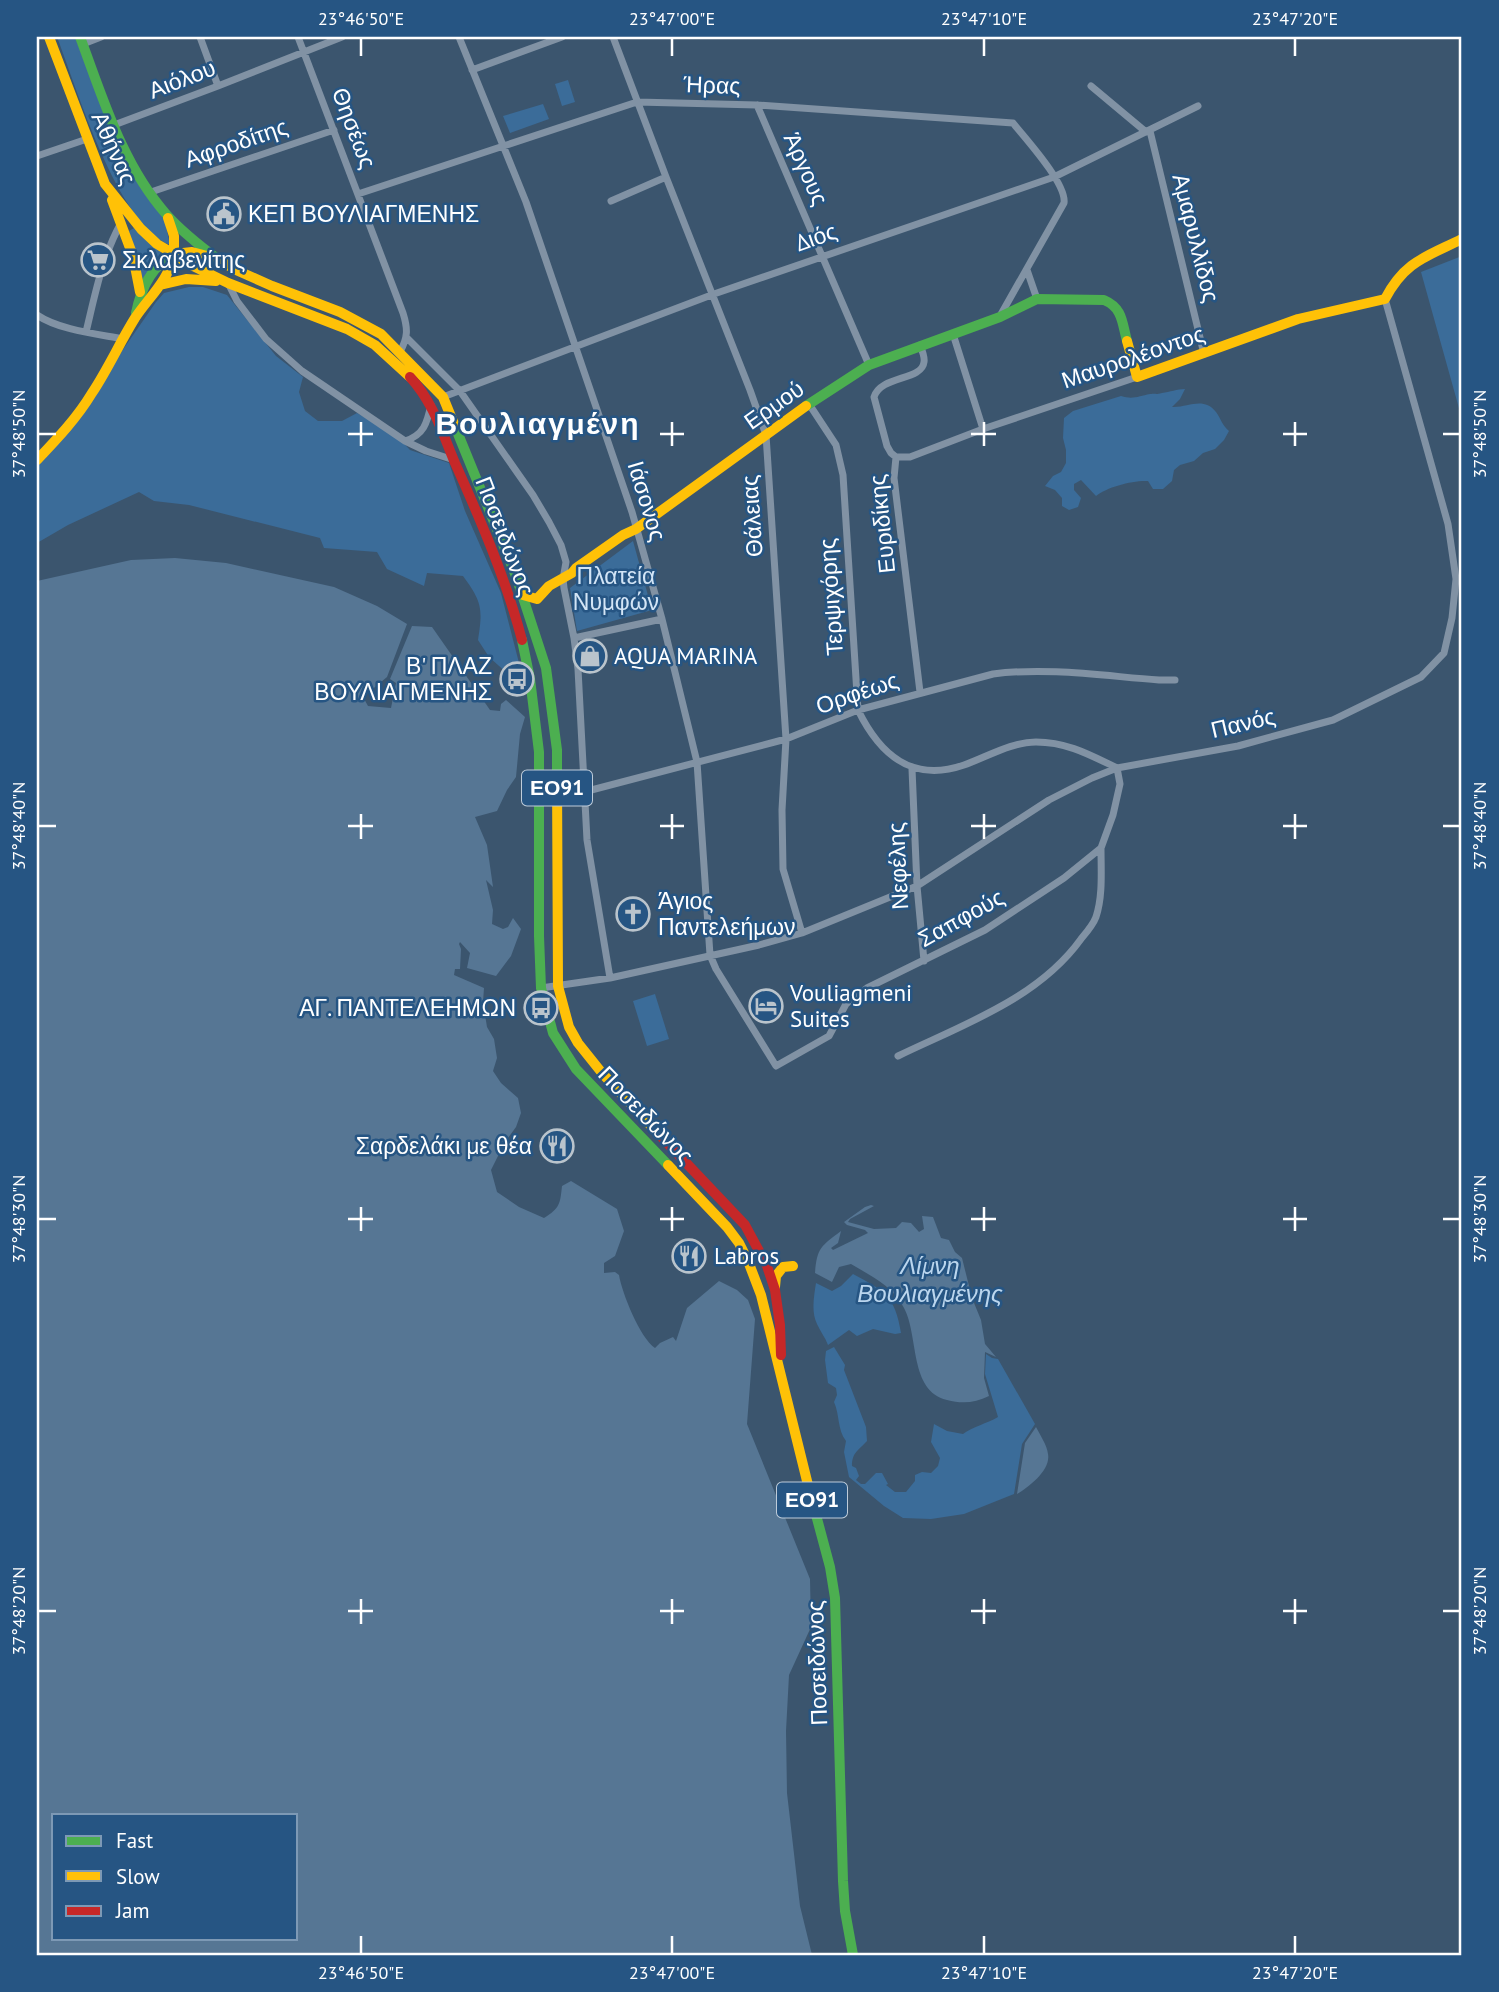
<svg xmlns="http://www.w3.org/2000/svg" width="1499" height="1992" font-family="'PT Sans',sans-serif">
	<style>
		.green { fill: #3b6c99 }
		.water { fill: #567694; fill-rule: evenodd }
		.lines { fill: none; stroke-linecap: round; stroke-linejoin: round }
		.street { stroke: #8192a4; stroke-width: 7 }
		.fast { stroke: #4caf50; stroke-width: 10 }
		.slow { stroke: #ffc107; stroke-width: 10 }
		.jam { stroke: #c62828; stroke-width: 10 }
		.ticks { fill: none; stroke: #fff; stroke-width: 2.5 }
		.labels { text-anchor: middle; stroke-width: 5; stroke-linejoin: round; paint-order: stroke }
		.shield { fill: #265583; stroke: #beccda; stroke-width: 2 }
		.shield-label { font-size: 21px; font-weight: bold; fill: #fff }
		.street-label { font-size: 23px; fill: #fff; stroke: #265583 }
		.poi-label { font-size: 23px; fill: #fff; stroke: #265583; text-anchor: start }
		.park-label { font-size: 23px; fill: #d3e5f6; stroke: #265583 }
		.water-label { font-size: 24px; font-style: italic; fill: #bbd6ee; stroke: #265583 }
		.district-label { font-size: 30px; font-weight: bold; letter-spacing: 2px; fill: #fff; stroke: #265583 }
		.neatline { fill: none; stroke: #fff; stroke-width: 2.5 }
		.ticks-label { font-size: 18px; text-anchor: middle; fill: #fff }
	</style>
	<rect width="100%" height="100%" fill="#3b556e"/>
	<path class="green" d="M 57,37 L 75,37 L 122,159 L 165,221 L 170,245 C 117,224 77,89 57,37 Z
		M 568,80 L 575,102 L 562,106 L 555,84 Z
		M 543,104 L 549,119 L 510,133 L 503,116 Z
		M 134,228 L 161,252 L 142,284 L 129,231 Z
		M 1462,256 L 1462,419 L 1421,272 Z
		M 189,287 L 203,287 L 227,295 L 276,356 L 303,377 L 299,392 L 305,411 L 318,421 L 342,421 L 357,413 L 396,435 L 410,450 L 449,463 L 465,511 L 501,593 L 526,690 L 489,657 L 478,640 C 483,608 482,602 463,576 L 427,573 L 424,586 L 387,569 L 377,552 L 324,548 L 320,538 L 189,505 L 154,501 L 139,492 L 68,525 L 37,543 L 37,465 L 63,436 L 156,302 L 164,293 Z
		M 1185,389 L 1180,399 L 1172,407 C 1188,408 1203,396 1216,412 C 1221,419 1222,425 1229,431 L 1224,440 L 1215,449 L 1203,453 L 1194,461 L 1180,465 L 1174,470 L 1172,481 L 1163,489 L 1153,489 L 1148,481 C 1133,480 1107,487 1096,496 L 1081,480 L 1074,484 L 1074,490 L 1081,498 L 1078,507 L 1069,510 L 1062,506 L 1062,498 L 1055,490 L 1045,486 L 1053,476 L 1061,472 L 1066,463 L 1066,450 L 1063,438 L 1064,418 L 1073,411 L 1121,396 C 1133,400 1139,396 1150,394 C 1158,393 1154,395 1162,393 C 1170,392 1177,389 1185,389 Z
		M 633,541 L 652,610 L 577,631 L 570,588 Z
		M 655,994 L 669,1039 L 647,1046 L 633,1001 Z
		M 853,1274 C 884,1291 895,1295 901,1333 L 895,1334 L 873,1329 L 857,1336 L 849,1330 L 828,1345 C 825,1337 820,1331 817,1324 C 811,1312 814,1296 816,1283 L 832,1291 L 841,1286 Z
		M 834,1347 L 845,1365 L 844,1370 L 866,1427 L 867,1441 C 859,1450 852,1452 852,1466 L 856,1468 L 859,1476 L 856,1480 L 861,1484 L 865,1484 L 876,1473 L 882,1473 L 888,1484 L 886,1485 L 895,1492 L 906,1492 L 915,1481 L 915,1475 L 922,1472 L 931,1473 L 938,1466 L 940,1458 L 931,1442 L 934,1424 L 947,1431 L 963,1434 C 974,1426 986,1424 998,1417 L 985,1374 L 986,1354 L 992,1358 L 998,1359 L 1035,1424 L 1022,1444 L 1014,1494 L 964,1514 L 931,1519 L 903,1518 L 884,1506 L 849,1477 L 844,1452 L 846,1441 C 837,1429 840,1415 834,1402 L 837,1395 L 836,1388 L 828,1383 L 825,1360 L 826,1351 Z"/>
	<path class="water" d="M 175,558 L 226,563 L 334,587 L 377,606 L 407,624 L 387,677 L 363,697 L 368,706 L 391,708 L 396,683 L 390,679 L 412,626 L 432,627 L 490,710 L 500,711 L 501,704 L 506,700 L 525,717 L 520,734 L 516,777 L 507,790 L 497,811 L 475,817 L 487,845 L 493,887 L 486,880 L 493,910 L 492,924 L 503,929 L 508,927 L 513,918 L 521,929 L 511,956 L 496,976 L 467,968 L 470,953 L 460,942 L 459,944 L 461,949 L 460,969 L 455,969 L 454,975 L 484,988 L 483,1002 L 487,1027 L 494,1039 L 497,1058 L 493,1071 L 501,1083 L 518,1098 L 521,1113 L 516,1127 L 505,1142 L 491,1170 L 497,1192 L 519,1207 L 544,1218 C 560,1208 560,1204 562,1186 L 571,1181 L 617,1209 L 624,1231 L 615,1256 L 604,1263 L 604,1273 L 615,1272 L 619,1275 C 622,1293 640,1338 655,1348 L 660,1343 L 673,1337 L 676,1341 L 687,1308 L 719,1281 L 737,1290 L 748,1300 L 755,1319 L 747,1424 L 810,1579 L 811,1627 L 789,1675 L 786,1731 L 787,1793 L 800,1906 L 812,1955 L 37,1955 L 37,581 L 131,560 ZM 54,1815 L 296,1815 L 296,1938 L 54,1938 Z
		M 871,1205 L 874,1206 L 850,1219 L 848,1222 L 874,1229 L 896,1228 L 902,1222 L 911,1223 L 919,1232 L 924,1229 L 922,1216 L 933,1217 L 941,1238 L 949,1240 L 955,1252 L 962,1258 L 972,1298 L 981,1320 L 985,1344 L 996,1357 L 985,1352 L 984,1378 L 989,1396 C 975,1403 962,1404 947,1400 C 909,1391 919,1336 904,1308 C 893,1286 871,1276 851,1264 L 839,1267 L 832,1282 L 815,1273 C 817,1248 821,1246 841,1231 L 838,1243 L 831,1248 L 833,1250 L 868,1233 L 865,1230 L 847,1225 L 844,1222 L 865,1207 Z
		M 1036,1427 C 1040,1435 1047,1445 1048,1454 C 1051,1470 1029,1487 1017,1494 L 1025,1443 Z"/>
	<g class="lines">
		<path class="street" d="M 200,37 L 218,86
			M 298,37 L 403,313 C 408,329 408,337 400,352
			M 459,37 L 526,202 L 632,512 L 662,619 L 697,762 L 710,955 L 716,969 L 776,1066 L 829,1036 L 846,1004 L 867,988 L 985,930 L 1064,878 L 1101,848 L 1113,815 L 1120,784 L 1117,768 C 1090,755 1067,742 1036,742 C 1011,742 987,757 964,765 C 912,783 880,755 858,710 L 843,475 L 836,445 L 809,404
			M 613,37 L 666,177 L 750,390 L 766,435 L 786,739 L 782,810 L 783,869 L 802,933
			M 83,44 L 101,37
			M 472,70 L 562,37
			M 1091,86 L 1146,132
			M 757,105 L 869,365
			M 114,125 L 218,86 L 342,37
			M 1150,131 L 1204,354
			M 37,156 L 87,139
			M 151,192 L 334,130
			M 358,194 L 637,102 L 757,105 L 1013,123 C 1026,139 1067,184 1064,203 L 1000,316
			M 611,201 L 666,177
			M 1027,270 L 1037,299
			M 228,283 L 237,301 L 266,339 L 302,371 L 405,441 L 426,451 L 454,460
			M 37,315 C 59,330 97,334 123,339
			M 86,332 C 95,295 102,257 121,223
			M 953,334 L 983,429
			M 407,338 L 460,391 L 533,495 L 549,522 L 561,545 L 566,562 L 563,579 L 564,588 L 574,638 L 578,669 L 587,840 L 610,978
			M 443,397 L 714,294 L 1054,177 L 1198,106
			M 405,441 C 424,435 427,423 431,405
			M 896,457 L 910,457 L 983,429 L 1137,377
			M 896,457 L 894,478 L 920,692
			M 896,457 L 891,453 L 887,446 L 874,397 C 881,375 922,381 924,362 C 925,357 922,350 920,345
			M 574,638 L 662,619
			M 912,769 L 917,886 L 924,961
			M 557,799 L 786,739 L 858,710 L 993,674 C 1048,667 1104,676 1159,680 L 1175,680
			M 541,988 L 610,978 L 759,945 L 802,933 L 917,886 L 1049,800 L 1092,778 L 1117,768 L 1238,746 L 1333,720 L 1421,677 L 1444,653 L 1452,618 L 1456,579 L 1448,524 L 1385,299
			M 898,1056 C 962,1025 1038,999 1081,939 C 1086,933 1093,925 1096,917 C 1103,896 1101,871 1101,848"/>
		<path class="fast" d="M 80,37 C 103,98 122,164 166,214 C 182,232 200,246 219,260
			M 136,313 C 141,288 151,266 174,254
			M 806,406 L 869,365 L 1000,317 L 1037,299 L 1104,300 C 1123,308 1122,323 1127,341
			M 454,424 L 516,576 L 546,668 L 557,750 L 557,776
			M 522,640 L 530,679 L 539,752 L 539,936 L 541,988 L 553,1033 L 576,1069 L 668,1165
			M 808,1485 L 830,1567 L 835,1598 L 843,1881 L 845,1911 L 853,1955"/>
		<path class="slow" d="M 49,37 L 105,184 L 141,229 L 157,244 L 174,254
			M 112,200 L 133,256 L 140,292
			M 168,218 L 174,236 L 174,254
			M 174,254 L 189,264 L 228,283 L 347,329 L 375,345 L 410,377
			M 174,254 L 192,252 L 211,257
			M 219,260 L 236,270 L 272,286 L 340,312 L 381,334 L 443,397 L 454,424
			M 160,285 L 186,279 L 216,281
			M 1127,341 L 1137,377 L 1298,319 L 1385,299 C 1405,261 1426,257 1462,239
			M 37,460 C 57,439 77,418 92,393 C 108,369 120,342 135,318 C 149,297 169,280 174,254
			M 523,595 L 537,599 L 549,586 L 572,573 L 576,568 L 623,535 L 636,529 L 806,406
			M 557,776 L 558,986 L 569,1027 L 578,1043 L 602,1073 L 655,1130
			M 668,1165 L 727,1227 L 739,1243 L 748,1261 L 761,1295 L 808,1485
			M 775,1287 L 776,1276 L 783,1267 L 793,1266"/>
		<path class="jam" d="M 410,377 C 433,402 442,432 455,463 C 481,521 506,579 522,640
			M 655,1130 L 745,1225 L 767,1266 L 775,1290 L 780,1325 L 781,1355"/>
	</g>
	<path class="ticks" d="M 361,38 L 361,56M 672,38 L 672,56M 984,38 L 984,56M 1295,38 L 1295,56M 361,422 L 361,446M 672,422 L 672,446M 984,422 L 984,446M 1295,422 L 1295,446M 38,434 L 56,434M 348,434 L 373,434M 660,434 L 684,434M 971,434 L 996,434M 1283,434 L 1307,434M 1443,434 L 1460,434M 361,814 L 361,839M 672,814 L 672,839M 984,814 L 984,839M 1295,814 L 1295,839M 38,826 L 56,826M 348,826 L 373,826M 660,826 L 684,826M 971,826 L 996,826M 1283,826 L 1307,826M 1443,826 L 1460,826M 361,1207 L 361,1231M 672,1207 L 672,1231M 984,1207 L 984,1231M 1295,1207 L 1295,1231M 38,1219 L 56,1219M 348,1219 L 373,1219M 660,1219 L 684,1219M 971,1219 L 996,1219M 1283,1219 L 1307,1219M 1443,1219 L 1460,1219M 361,1599 L 361,1624M 672,1599 L 672,1624M 984,1599 L 984,1624M 1295,1599 L 1295,1624M 38,1611 L 56,1611M 348,1611 L 373,1611M 660,1611 L 684,1611M 971,1611 L 996,1611M 1283,1611 L 1307,1611M 1443,1611 L 1460,1611M 361,1936 L 361,1954M 672,1936 L 672,1954M 984,1936 L 984,1954M 1295,1936 L 1295,1954"/>
	<defs>
		<symbol id="civic-ring" viewBox="-11 -11 22 22"><circle r="9.5" fill="#265583" stroke="#bac4cc" stroke-width="1.5"/><path d="M-.6-6.5H3V-4.5H.6V-3L4-1V1h2V6H-6V1h2V-1L-.6-3ZM-1.2 2.5V6h2.4V2.5Z" fill="#bac4cc"/></symbol>
		<symbol id="supermarket-ring" viewBox="-11 -11 22 22"><circle r="9.5" fill="#265583" stroke="#bac4cc" stroke-width="1.5"/><path d="M-6-5.5h2.5l.6 2H6L4.5 2H-2.5L-4.4-4H-6ZM-1.5 3.2a1.3 1.3 0 1 0 .1 0ZM3 3.2a1.3 1.3 0 1 0 .1 0Z" fill="#bac4cc"/></symbol>
		<symbol id="shop-ring" viewBox="-11 -11 22 22"><circle r="9.5" fill="#265583" stroke="#bac4cc" stroke-width="1.5"/><path d="M-5-2.5h2.3a2.7 3.5 0 0 1 5.4 0H5L5.5 6h-11ZM-1.5-2.5h3a1.5 2.3 0 0 0-3 0Z" fill="#bac4cc"/></symbol>
		<symbol id="bus-ring" viewBox="-11 -11 22 22"><circle r="9.5" fill="#265583" stroke="#bac4cc" stroke-width="1.5"/><path d="M-5-6H5V4H4V6H2V4H-2V6H-4V4H-5ZM-3.5-4V0h7V-4ZM-3.5 1.2v1.5H-2V1.2ZM2 1.2v1.5H3.5V1.2Z" fill="#bac4cc"/></symbol>
		<symbol id="church-ring" viewBox="-11 -11 22 22"><circle r="9.5" fill="#265583" stroke="#bac4cc" stroke-width="1.5"/><path d="M-1.2-6h2.4v3.5h3.3v2.4h-3.3V6h-2.4V-.1h-3.3v-2.4h3.3Z" fill="#bac4cc"/></symbol>
		<symbol id="hotel-ring" viewBox="-11 -11 22 22"><circle r="9.5" fill="#265583" stroke="#bac4cc" stroke-width="1.5"/><path d="M-6-4.5h1.5V1H6V5H4.5V3h-9V5H-6ZM-4 0a1.8 1.8 0 1 1 3.6 0ZM.5 0V-2.5h3Q6-2.5 6 0Z" fill="#bac4cc"/></symbol>
		<symbol id="restaurant-ring" viewBox="-11 -11 22 22"><circle r="9.5" fill="#265583" stroke="#bac4cc" stroke-width="1.5"/><path d="M-5-6h1v4h1v-4h1v4h1v-4h1v5L-1.5 .5V6h-2V.5L-5-1ZM5-6V6H3V1.5H1.5Q1.5-4 5-6Z" fill="#bac4cc"/></symbol>
	</defs>
	<g fill-rule="evenodd">
		<use href="#civic-ring" x="205" y="195" width="38" height="38"/>
		<use href="#supermarket-ring" x="79" y="241" width="38" height="38"/>
		<use href="#shop-ring" x="571" y="637" width="38" height="38"/>
		<use href="#bus-ring" x="498" y="660" width="38" height="38"/>
		<use href="#church-ring" x="614" y="895" width="38" height="38"/>
		<use href="#hotel-ring" x="747" y="987" width="38" height="38"/>
		<use href="#bus-ring" x="522" y="989" width="38" height="38"/>
		<use href="#restaurant-ring" x="538" y="1127" width="38" height="38"/>
		<use href="#restaurant-ring" x="670" y="1237" width="38" height="38"/>
	</g>
	<g class="labels">
		<g class="shield">
			<rect x="522" y="770.5" width="70" height="35" rx="5"/>
			<rect x="777" y="1482.5" width="70" height="35" rx="5"/>
		</g>
		<g class="shield-label">
			<text x="557" y="795">ΕΟ91</text>
			<text x="812" y="1507">ΕΟ91</text>
		</g>
		<g class="street-label">
			<text transform="translate(182 79) rotate(-21)" y="8">Αιόλου</text>
			<text transform="translate(712 85) rotate(2)" y="8">Ήρας</text>
			<text transform="translate(354 128) rotate(69)" y="8">Θησέως</text>
			<text transform="translate(236 143) rotate(-19)" y="8">Αφροδίτης</text>
			<text transform="translate(114 148) rotate(66)" y="8">Αθήνας</text>
			<text transform="translate(806 169) rotate(66)" y="8">Άργους</text>
			<text transform="translate(816 237) rotate(-19)" y="8">Διός</text>
			<text transform="translate(1196 238) rotate(76)" y="8">Αμαρυλλίδος</text>
			<text transform="translate(1133 357) rotate(-19)" y="8">Μαυρολέοντος</text>
			<text transform="translate(774 405) rotate(-35)" y="8">Ερμού</text>
			<text transform="translate(647 501) rotate(73)" y="8">Ιάσονος</text>
			<text transform="translate(752 516) rotate(-94)" y="8">Θάλειας</text>
			<text transform="translate(882 524) rotate(-96)" y="8">Ευριδίκης</text>
			<text transform="translate(505 536) rotate(69)" y="8">Ποσειδώνος</text>
			<text transform="translate(831 597) rotate(-94)" y="8">Τερψιχόρης</text>
			<text transform="translate(857 693) rotate(-19)" y="8">Ορφέως</text>
			<text transform="translate(1243 723) rotate(-13)" y="8">Πανός</text>
			<text transform="translate(898 866) rotate(-93)" y="8">Νεφέλης</text>
			<text transform="translate(961 918) rotate(-29)" y="8">Σαπφούς</text>
			<text transform="translate(646 1115) rotate(46)" y="8">Ποσειδώνος</text>
			<text transform="translate(817 1663) rotate(-92)" y="8">Ποσειδώνος</text>
		</g>
		<g class="poi-label">
			<text x="248" y="222">ΚΕΠ ΒΟΥΛΙΑΓΜΕΝΗΣ</text>
			<text x="122" y="268">Σκλαβενίτης</text>
			<text x="614" y="664">AQUA MARINA</text>
			<text x="492" y="674" text-anchor="end">Β' ΠΛΑΖ<tspan x="492" dy="26">ΒΟΥΛΙΑΓΜΕΝΗΣ</tspan></text>
			<text x="658" y="909">Άγιος<tspan x="658" dy="26">Παντελεήμων</tspan></text>
			<text x="790" y="1001">Vouliagmeni<tspan x="790" dy="26">Suites</tspan></text>
			<text x="516" y="1016" text-anchor="end">ΑΓ. ΠΑΝΤΕΛΕΗΜΩΝ</text>
			<text x="532" y="1154" text-anchor="end">Σαρδελάκι με θέα</text>
			<text x="714" y="1264">Labros</text>
		</g>
		<g class="park-label">
			<text x="616" y="584">Πλατεία<tspan x="616" dy="26">Νυμφών</tspan></text>
		</g>
		<g class="water-label">
			<text x="930" y="1274">Λίμνη<tspan x="930" dy="28">Βουλιαγμένης</tspan></text>
		</g>
		<g class="district-label">
			<text x="538" y="434">Βουλιαγμένη</text>
		</g>
	</g>
	<rect width="1499" height="1992" fill="none" stroke="#265583" stroke-width="77"/>
	<rect x="52" y="1814" width="245" height="126" fill="#265583" stroke="#7d99b5" stroke-width="2"/>
	<rect x="66" y="1836" width="35" height="10" fill="#4caf50" stroke="#7d99b5" stroke-width="2"/>
	<text x="116" y="1848" font-size="21" fill="#ffffff">Fast</text>
	<rect x="66" y="1871" width="35" height="10" fill="#ffc107" stroke="#7d99b5" stroke-width="2"/>
	<text x="116" y="1884" font-size="21" fill="#ffffff">Slow</text>
	<rect x="66" y="1906" width="35" height="10" fill="#c62828" stroke="#7d99b5" stroke-width="2"/>
	<text x="116" y="1918" font-size="21" fill="#ffffff">Jam</text>
	<rect x="38" y="38" width="1422" height="1916" class="neatline"/>
	<g class="ticks-label">
		<text x="361" y="25">23°46'50"E</text>
		<text x="672" y="25">23°47'00"E</text>
		<text x="984" y="25">23°47'10"E</text>
		<text x="1295" y="25">23°47'20"E</text>
		<text transform="translate(19 434) rotate(-90)" y="6">37°48'50"N</text>
		<text transform="translate(1480 434) rotate(-90)" y="6">37°48'50"N</text>
		<text transform="translate(19 826) rotate(-90)" y="6">37°48'40"N</text>
		<text transform="translate(1480 826) rotate(-90)" y="6">37°48'40"N</text>
		<text transform="translate(19 1219) rotate(-90)" y="6">37°48'30"N</text>
		<text transform="translate(1480 1219) rotate(-90)" y="6">37°48'30"N</text>
		<text transform="translate(19 1611) rotate(-90)" y="6">37°48'20"N</text>
		<text transform="translate(1480 1611) rotate(-90)" y="6">37°48'20"N</text>
		<text x="361" y="1979">23°46'50"E</text>
		<text x="672" y="1979">23°47'00"E</text>
		<text x="984" y="1979">23°47'10"E</text>
		<text x="1295" y="1979">23°47'20"E</text>
	</g>
</svg>
